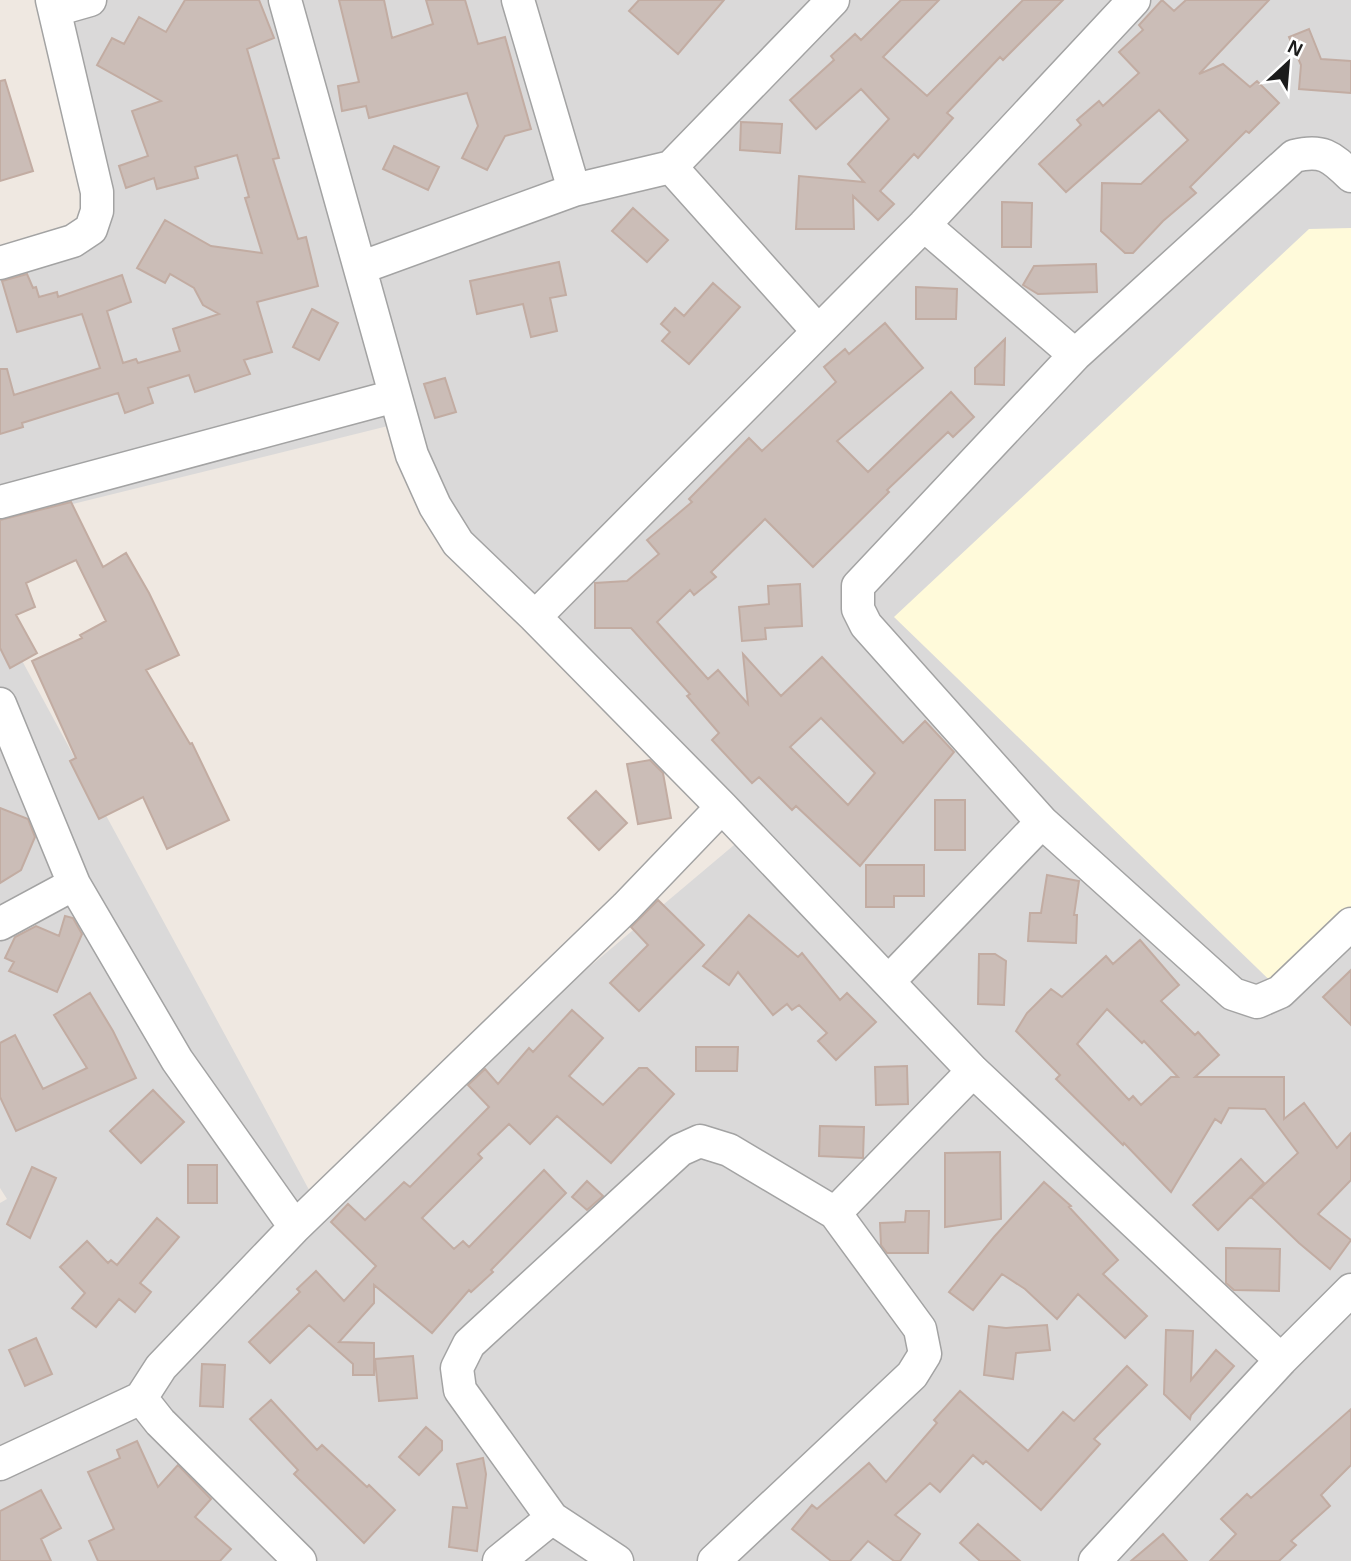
<svg xmlns="http://www.w3.org/2000/svg" width="1351" height="1561" font-family="Arial,sans-serif">
	<style>
		.residential { fill: #dad9d9 }
		.education { fill: #fffada }
		.building { fill: #cbbdb7; stroke: #c2aca2; stroke-width: 2; fill-rule: evenodd }
		.lines { fill: none; stroke-linecap: round; stroke-linejoin: round }
		.minor-casing { stroke: #a3a3a3; stroke-width: 35 }
		.minor { stroke: #fff; stroke-width: 32 }
	</style>
	<rect width="100%" height="100%" fill="#efe8e1"/>
	<path class="residential" d="M 41,0 L 1351,0 L 1351,1561 L 0,1561 L 0,1203 L 7,1199 L 0,1188 L 0,620 L 314,1199 L 740,840 L 494,599 L 392,425 L 0,522 L 0,265 L 104,222 Z"/>
	<path class="education" d="M 1351,228 L 1351,926 L 1285,995 L 894,617 L 1309,229 Z"/>
	<path class="building" d="M 185,0 L 259,0 L 274,38 L 247,49 L 279,158 L 273,159 L 298,239 L 306,237 L 318,286 L 257,302 L 272,352 L 244,360 L 250,374 L 195,392 L 189,375 L 148,388 L 153,403 L 125,413 L 118,393 L 22,423 L 23,427 L 0,434 L 0,369 L 7,369 L 14,395 L 100,368 L 82,314 L 17,332 L 2,281 L 27,274 L 33,288 L 36,287 L 39,297 L 57,292 L 58,297 L 122,275 L 131,302 L 107,311 L 123,363 L 136,359 L 138,363 L 180,351 L 173,329 L 219,314 L 203,305 L 194,288 L 170,274 L 165,283 L 137,268 L 165,220 L 211,246 L 262,253 L 245,198 L 249,197 L 237,155 L 195,167 L 198,178 L 157,189 L 154,178 L 126,188 L 119,166 L 148,156 L 132,111 L 161,101 L 97,65 L 112,38 L 124,44 L 139,17 L 166,32 Z
		M 339,0 L 384,0 L 392,38 L 433,24 L 426,0 L 465,0 L 478,44 L 505,37 L 531,129 L 505,136 L 487,170 L 462,158 L 478,126 L 467,93 L 369,118 L 366,106 L 342,111 L 338,86 L 359,82 Z
		M 639,0 L 724,0 L 678,54 L 629,11 Z
		M 901,0 L 939,0 L 883,57 L 927,96 L 1023,0 L 1063,0 L 1003,60 L 1000,57 L 947,113 L 953,118 L 918,158 L 914,154 L 880,191 L 894,204 L 878,220 L 853,196 L 854,229 L 796,229 L 799,176 L 864,182 L 848,164 L 889,119 L 861,89 L 816,129 L 790,100 L 834,60 L 831,56 L 855,34 L 861,40 Z
		M 1162,0 L 1174,11 L 1186,0 L 1269,0 L 1199,74 L 1223,64 L 1250,87 L 1257,81 L 1279,103 L 1249,133 L 1246,131 L 1190,187 L 1196,193 L 1163,221 L 1133,253 L 1125,253 L 1101,231 L 1102,183 L 1141,184 L 1188,140 L 1159,110 L 1066,192 L 1039,164 L 1081,125 L 1077,120 L 1099,101 L 1103,106 L 1139,73 L 1119,52 L 1143,30 L 1139,25 Z
		M 1309,29 L 1321,59 L 1351,61 L 1351,93 L 1299,89 L 1301,65 L 1289,37 Z
		M 5,80 L 33,171 L 0,181 L 0,81 Z
		M 741,122 L 782,124 L 780,153 L 740,150 Z
		M 394,146 L 439,167 L 428,190 L 383,169 Z
		M 1002,202 L 1032,203 L 1031,247 L 1002,247 Z
		M 633,208 L 668,240 L 647,262 L 612,231 Z
		M 559,262 L 566,295 L 550,298 L 557,331 L 531,337 L 523,304 L 477,314 L 470,281 Z
		M 1096,264 L 1097,292 L 1038,294 L 1023,285 L 1034,266 Z
		M 713,283 L 740,307 L 689,364 L 662,341 L 670,332 L 661,324 L 675,308 L 684,316 Z
		M 916,287 L 957,289 L 956,319 L 916,319 Z
		M 312,309 L 338,323 L 319,360 L 293,347 Z
		M 885,323 L 923,368 L 837,441 L 868,472 L 951,392 L 974,417 L 953,437 L 948,432 L 887,490 L 889,492 L 813,567 L 765,519 L 711,572 L 716,577 L 694,595 L 690,590 L 657,622 L 708,679 L 718,670 L 748,704 L 743,654 L 781,696 L 822,657 L 903,743 L 925,721 L 954,752 L 860,866 L 796,806 L 792,810 L 759,777 L 752,783 L 712,740 L 719,733 L 687,696 L 690,694 L 631,628 L 595,628 L 595,583 L 627,581 L 659,554 L 647,540 L 692,502 L 689,499 L 749,438 L 762,451 L 836,382 L 824,367 L 845,349 L 849,354 ZM 821,718 L 875,773 L 848,805 L 790,747 Z
		M 1005,339 L 1004,385 L 975,384 L 975,368 Z
		M 445,378 L 456,412 L 435,418 L 424,384 Z
		M 71,502 L 103,567 L 126,553 L 149,593 L 179,655 L 146,670 L 190,744 L 192,743 L 229,820 L 167,849 L 143,797 L 99,819 L 70,761 L 76,758 L 32,661 L 82,638 L 80,635 L 106,621 L 76,560 L 26,583 L 35,607 L 16,615 L 37,653 L 10,668 L 0,648 L 0,520 Z
		M 800,584 L 802,626 L 765,628 L 766,639 L 742,641 L 739,607 L 769,604 L 768,586 Z
		M 650,760 L 663,773 L 671,818 L 638,824 L 627,764 Z
		M 596,791 L 627,823 L 599,850 L 568,818 Z
		M 935,800 L 965,800 L 965,850 L 935,850 Z
		M 0,808 L 28,819 L 35,837 L 21,870 L 0,883 Z
		M 866,865 L 924,865 L 924,896 L 894,896 L 894,907 L 866,907 Z
		M 1047,875 L 1079,881 L 1074,915 L 1077,915 L 1076,943 L 1028,941 L 1030,913 L 1041,913 Z
		M 658,900 L 704,945 L 639,1011 L 610,983 L 648,945 L 631,927 Z
		M 749,915 L 798,957 L 802,953 L 840,1000 L 847,993 L 876,1022 L 836,1060 L 818,1041 L 827,1033 L 799,1005 L 792,1010 L 787,1004 L 773,1015 L 738,972 L 729,985 L 703,966 Z
		M 65,916 L 73,918 L 82,934 L 57,992 L 9,971 L 14,962 L 5,958 L 15,937 L 36,926 L 59,936 Z
		M 1140,940 L 1179,985 L 1161,1001 L 1195,1035 L 1198,1032 L 1219,1055 L 1195,1077 L 1284,1077 L 1284,1119 L 1304,1103 L 1337,1148 L 1351,1133 L 1351,1180 L 1318,1214 L 1351,1240 L 1330,1269 L 1299,1243 L 1251,1197 L 1298,1153 L 1265,1109 L 1229,1108 L 1221,1123 L 1215,1119 L 1171,1192 L 1124,1143 L 1123,1145 L 1056,1079 L 1060,1075 L 1016,1031 L 1027,1013 L 1051,989 L 1062,997 L 1106,956 L 1113,964 ZM 1107,1009 L 1142,1043 L 1144,1041 L 1178,1077 L 1171,1077 L 1141,1105 L 1133,1096 L 1129,1100 L 1077,1044 Z
		M 979,954 L 995,954 L 1006,961 L 1004,1005 L 978,1004 Z
		M 1351,970 L 1351,1025 L 1323,997 Z
		M 90,993 L 113,1031 L 136,1078 L 16,1131 L 0,1097 L 0,1043 L 15,1035 L 43,1089 L 87,1068 L 54,1015 Z
		M 572,1010 L 603,1038 L 569,1076 L 603,1105 L 639,1068 L 647,1068 L 674,1094 L 611,1163 L 557,1116 L 530,1144 L 509,1124 L 478,1154 L 482,1158 L 422,1218 L 454,1249 L 463,1241 L 469,1247 L 544,1170 L 566,1193 L 491,1270 L 493,1272 L 471,1292 L 469,1290 L 432,1333 L 374,1285 L 374,1303 L 339,1342 L 374,1343 L 374,1375 L 353,1375 L 353,1364 L 309,1325 L 270,1363 L 249,1342 L 300,1292 L 297,1289 L 316,1271 L 344,1301 L 376,1266 L 331,1222 L 348,1204 L 365,1220 L 404,1182 L 410,1187 L 489,1107 L 468,1085 L 485,1069 L 498,1084 L 529,1048 L 533,1052 Z
		M 696,1047 L 738,1047 L 737,1071 L 696,1071 Z
		M 907,1066 L 908,1104 L 876,1105 L 875,1067 Z
		M 153,1090 L 184,1122 L 141,1163 L 110,1131 Z
		M 820,1126 L 864,1127 L 863,1158 L 819,1156 Z
		M 1000,1152 L 1001,1219 L 945,1227 L 945,1153 Z
		M 1241,1159 L 1264,1183 L 1218,1230 L 1193,1205 Z
		M 188,1165 L 217,1165 L 217,1203 L 188,1203 Z
		M 32,1167 L 56,1178 L 30,1238 L 7,1224 Z
		M 587,1181 L 603,1196 L 587,1210 L 572,1197 Z
		M 1044,1182 L 1071,1206 L 1069,1207 L 1118,1260 L 1103,1274 L 1147,1316 L 1125,1338 L 1078,1294 L 1057,1319 L 1025,1289 L 1002,1274 L 973,1310 L 949,1292 L 994,1237 Z
		M 906,1211 L 929,1211 L 928,1253 L 887,1253 L 881,1245 L 880,1223 L 905,1222 Z
		M 157,1218 L 179,1237 L 140,1283 L 151,1292 L 135,1312 L 119,1299 L 96,1327 L 72,1308 L 85,1293 L 60,1267 L 87,1241 L 108,1263 L 111,1260 L 117,1265 Z
		M 1226,1248 L 1280,1249 L 1279,1291 L 1234,1290 L 1226,1283 Z
		M 1047,1325 L 1050,1350 L 1016,1353 L 1013,1379 L 984,1375 L 989,1326 L 1006,1328 Z
		M 1166,1330 L 1193,1331 L 1191,1380 L 1216,1350 L 1234,1366 L 1191,1415 L 1190,1419 L 1164,1394 Z
		M 36,1338 L 52,1374 L 25,1386 L 9,1350 Z
		M 413,1356 L 417,1398 L 379,1401 L 375,1359 Z
		M 202,1364 L 225,1365 L 223,1407 L 200,1406 Z
		M 1127,1366 L 1147,1385 L 1094,1439 L 1100,1444 L 1041,1510 L 986,1461 L 983,1464 L 973,1455 L 940,1492 L 930,1483 L 895,1515 L 920,1534 L 900,1561 L 894,1561 L 868,1541 L 850,1561 L 831,1561 L 792,1529 L 812,1505 L 817,1509 L 869,1463 L 886,1482 L 937,1423 L 934,1420 L 960,1391 L 1028,1451 L 1063,1412 L 1074,1421 Z
		M 271,1400 L 317,1450 L 322,1445 L 367,1487 L 369,1485 L 395,1510 L 364,1543 L 294,1474 L 298,1470 L 250,1419 Z
		M 1351,1409 L 1351,1465 L 1321,1495 L 1330,1506 L 1291,1541 L 1296,1545 L 1279,1561 L 1210,1561 L 1236,1534 L 1221,1519 L 1247,1494 L 1251,1498 Z
		M 426,1427 L 442,1441 L 442,1450 L 419,1475 L 399,1457 Z
		M 137,1441 L 158,1487 L 178,1465 L 211,1499 L 195,1517 L 231,1549 L 220,1561 L 98,1561 L 89,1541 L 114,1529 L 88,1472 L 120,1458 L 117,1450 Z
		M 483,1458 L 486,1474 L 477,1551 L 449,1547 L 453,1507 L 467,1508 L 457,1464 Z
		M 41,1490 L 61,1528 L 41,1539 L 51,1561 L 0,1561 L 0,1511 Z
		M 978,1524 L 1020,1561 L 980,1561 L 960,1543 Z
		M 1163,1534 L 1187,1561 L 1131,1561 Z"/>
	<g class="lines">
		<defs>
			<path id="minor" d="M 285,0 L 412,455 L 435,506 L 458,543 L 535,617 L 722,807 L 973,1071 L 1281,1360
				M 518,0 L 574,190
				M 55,10 L 90,0
				M 671,167 L 817,330
				M 1351,176 C 1331,156 1322,149 1294,156 L 1075,355 L 858,586 L 858,609 L 866,625 L 1042,822 L 1233,994 L 1257,1002 L 1280,992 L 1351,924
				M 924,225 L 1075,355
				M 0,263 L 73,241 L 91,229 L 97,211 L 97,192 L 52,0
				M 360,268 L 574,190 L 671,167 L 833,0
				M 0,502 L 395,396
				M 535,617 L 924,225 L 1134,0
				M 0,704 L 74,884 L 177,1060 L 295,1227
				M 0,924 L 74,884
				M 889,981 L 1042,822
				M 835,1213 L 973,1071
				M 141,1398 L 161,1367 L 295,1227 L 626,907 L 722,807
				M 0,1464 L 141,1398 L 160,1422 L 300,1561
				M 499,1561 L 552,1518
				M 617,1561 L 552,1518 L 460,1390 L 457,1368 L 469,1344 L 680,1150 L 700,1141 L 729,1150 L 835,1213 L 920,1329 L 925,1354 L 912,1375 L 714,1561
				M 1095,1561 L 1281,1360 L 1351,1290"/>
		</defs>
		<use href="#minor" class="minor-casing"/>
		<use href="#minor" class="minor"/>
	</g>
	<g transform="translate(1288 63) rotate(26)" stroke="#ffffff" stroke-width="5" paint-order="stroke">
	<path d="M0-5L12 26L0 18L-12 26Z" fill="#1c1c1c"/>
	<text y="-10" font-size="19" font-weight="bold" text-anchor="middle" fill="#1c1c1c">N</text>
	</g>
</svg>
